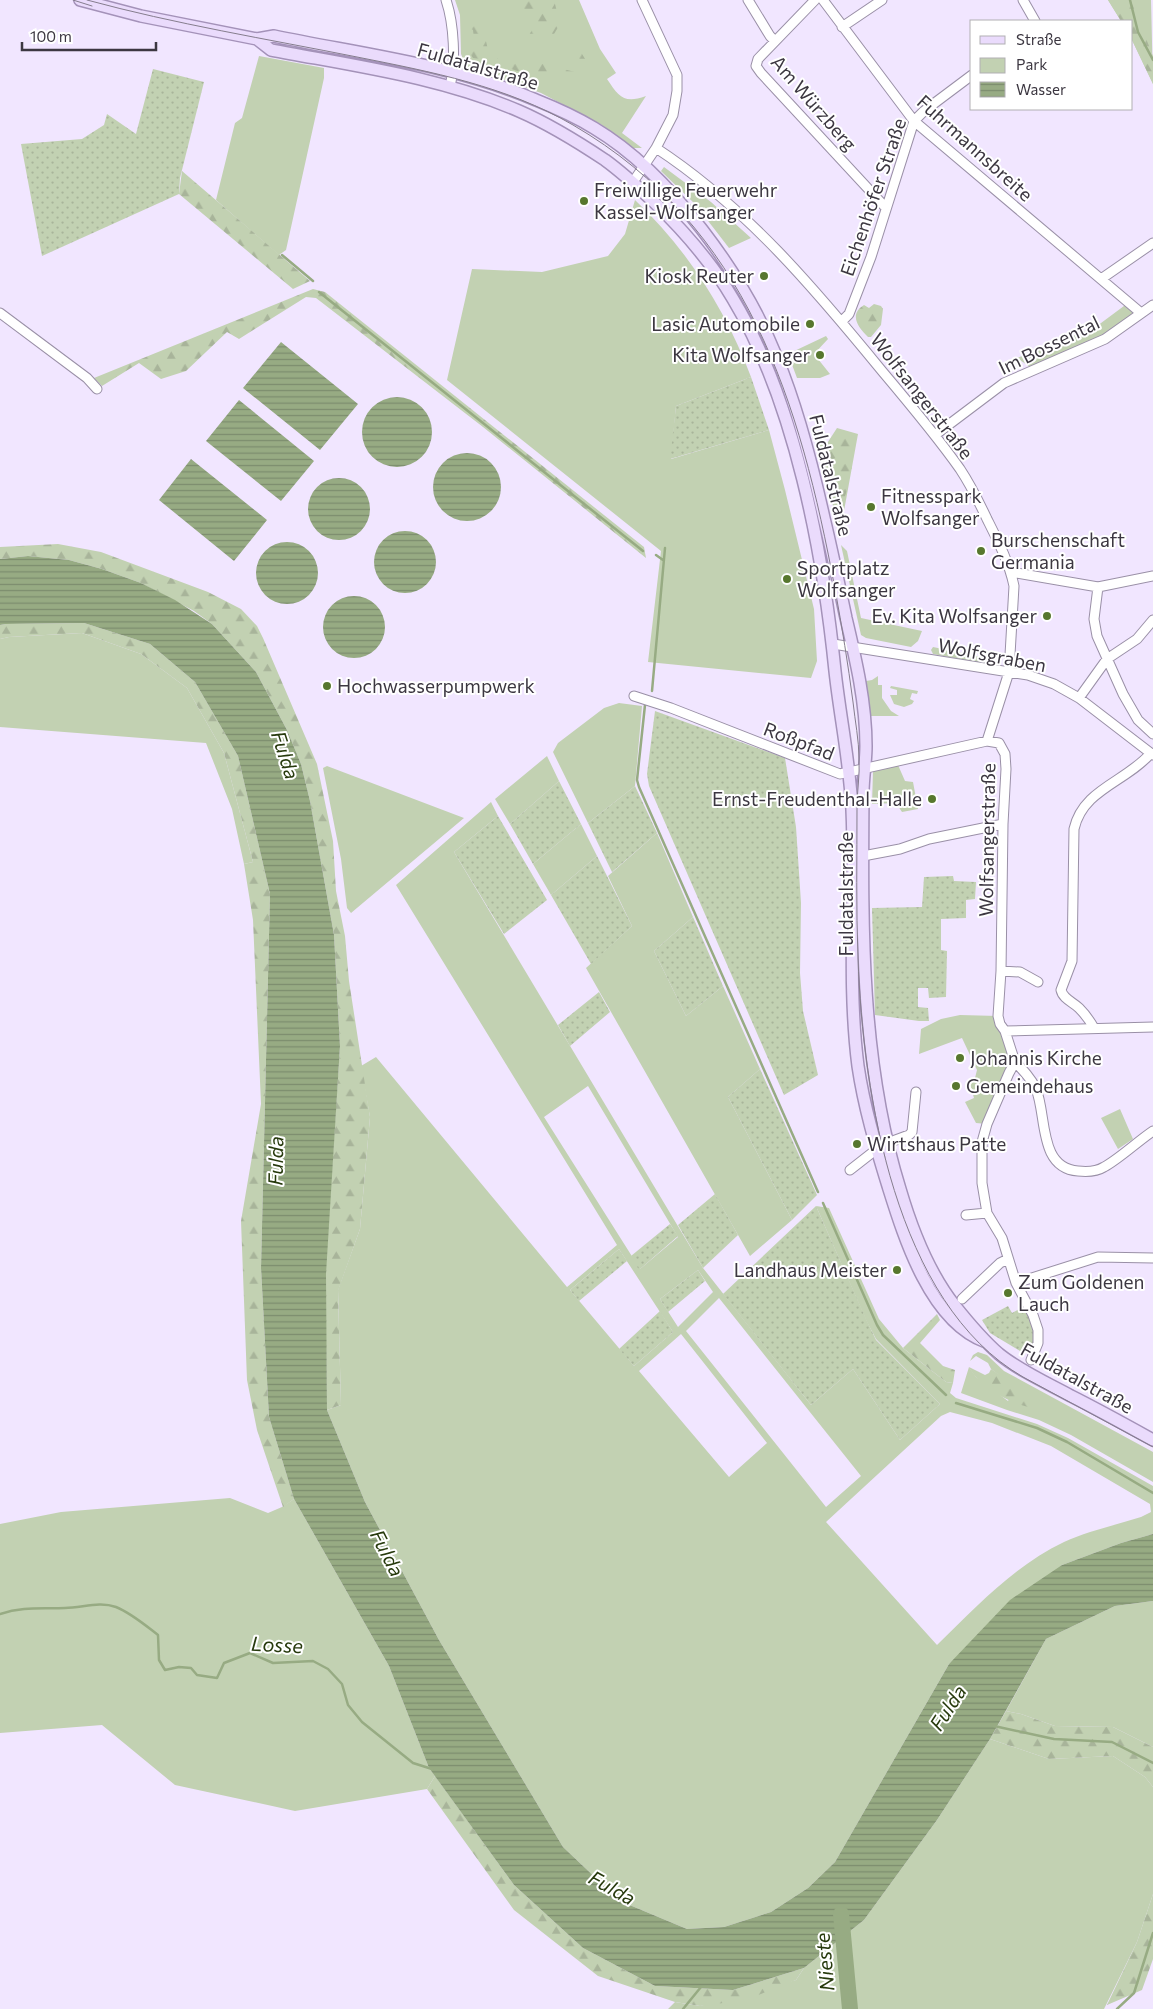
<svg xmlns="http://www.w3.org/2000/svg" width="1153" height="2009" font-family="Commissioner,sans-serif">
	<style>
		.green { fill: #c2d1b2; fill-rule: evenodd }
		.forest { fill: url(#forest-firs) }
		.garden { fill: url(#garden-dots) }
		.water { fill: url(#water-rules) }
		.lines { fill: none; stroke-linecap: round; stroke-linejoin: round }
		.stream { stroke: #97ab83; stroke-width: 2.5 }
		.river { stroke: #97ab83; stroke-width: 16 }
		.minor-casing { stroke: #9a90a7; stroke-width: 11 }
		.major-casing { stroke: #a492b9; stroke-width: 14 }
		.minor { stroke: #fff; stroke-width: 9 }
		.major { stroke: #eadbfc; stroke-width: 11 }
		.tram { stroke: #857d8d; stroke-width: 1 }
		.poi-dot { fill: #57772e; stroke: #fff; stroke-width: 2 }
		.labels { text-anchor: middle; stroke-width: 4; stroke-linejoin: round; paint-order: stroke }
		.street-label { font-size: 19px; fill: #3c3741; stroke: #fff }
		.poi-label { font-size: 19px; fill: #3c3741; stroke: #fff; text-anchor: start }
		.water-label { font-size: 20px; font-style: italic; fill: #273a0d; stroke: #fff }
	</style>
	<defs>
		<pattern id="forest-firs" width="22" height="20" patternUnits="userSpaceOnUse" patternTransform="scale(1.25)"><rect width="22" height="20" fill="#c2d1b2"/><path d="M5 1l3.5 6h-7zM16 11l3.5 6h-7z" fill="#a8b49a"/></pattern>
		<pattern id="garden-dots" width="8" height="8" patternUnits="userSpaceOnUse" patternTransform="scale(1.25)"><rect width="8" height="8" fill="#c2d1b2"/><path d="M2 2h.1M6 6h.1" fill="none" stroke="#a8b49a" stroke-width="1.8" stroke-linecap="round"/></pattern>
		<pattern id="water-rules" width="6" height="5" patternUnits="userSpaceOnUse" patternTransform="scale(1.25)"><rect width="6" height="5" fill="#97ab83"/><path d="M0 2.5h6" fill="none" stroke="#7c8c6d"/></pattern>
	</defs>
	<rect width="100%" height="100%" fill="#f1e6ff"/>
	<path class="green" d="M 455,0 L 579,0 L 600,49 L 616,73 L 607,79 C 619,97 624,104 646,96 L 622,133 L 642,148 L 633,148 L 602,125 L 541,93 L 466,66 L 461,54 L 460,15 Z
		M 1108,0 L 1151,0 L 1153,84 L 1132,40 L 1132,21 L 1121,21 Z
		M 259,56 L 324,68 L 324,78 L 286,250 L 279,255 L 216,200 L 235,123 L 242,118 Z
		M 664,167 L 711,202 L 751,238 L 729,248 L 695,204 L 663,173 L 661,171 Z
		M 635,200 C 687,249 726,310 751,377 L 676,406 L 671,459 L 769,430 L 785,490 L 814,609 L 817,661 L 811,678 L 648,662 L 661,551 L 447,380 L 472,269 L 542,272 L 608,256 L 625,234 Z
		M 1128,303 L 1140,313 L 1105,338 L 1030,367 L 1017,358 L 1097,326 Z
		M 826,336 L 828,339 L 814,354 L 830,374 L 820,378 L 797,378 L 788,354 Z
		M 837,428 L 858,434 L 840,533 L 817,444 L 819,441 L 826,445 Z
		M 841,545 L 847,551 L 861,618 L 922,631 L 918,641 L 911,647 L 866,638 L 861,635 Z
		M 82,633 L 141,654 L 187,688 L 224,753 L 253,862 L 244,864 L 232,809 L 206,743 L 0,727 L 0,639 L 9,637 Z
		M 933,647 L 991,659 L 990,665 L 933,654 L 931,650 Z
		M 878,676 L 878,685 L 882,685 L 882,698 L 891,711 L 899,716 L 870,716 L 866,681 L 872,680 Z
		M 891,686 L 918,691 L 917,694 L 912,693 L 910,699 L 914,701 L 912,704 L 904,707 L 894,704 L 890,695 L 897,695 L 897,690 L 890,688 Z
		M 619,703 L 642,706 L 635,786 L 588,823 L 553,752 L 558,743 L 604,708 Z
		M 547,756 L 559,781 L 510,824 L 495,799 Z
		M 898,765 L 905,781 L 913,782 L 918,809 L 902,812 L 896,803 L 872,804 L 873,771 Z
		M 327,766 L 464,818 L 351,913 L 347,908 L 341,859 L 323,768 Z
		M 491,802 L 498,816 L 454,852 L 703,1268 L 811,1405 L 853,1369 L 900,1440 L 940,1404 L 876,1339 L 867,1322 L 816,1206 L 829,1208 L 879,1319 L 903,1348 L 946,1382 L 953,1383 L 950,1393 L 956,1398 L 1037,1424 L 1068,1438 L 1153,1486 L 1153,1534 L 1121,1543 L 1062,1565 L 949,1664 L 835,1862 L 808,1888 L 771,1912 L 724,1927 L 687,1929 L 620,1901 L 563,1847 L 439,1640 L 365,1502 L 327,1410 L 341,1405 L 338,1290 L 360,1229 L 370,1117 L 361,1066 L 376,1057 L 567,1287 L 617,1245 L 396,885 ZM 588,1086 L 678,1237 L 640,1269 L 544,1117 ZM 619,1249 L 673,1332 L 634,1366 L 570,1290 ZM 698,1270 L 713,1292 L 678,1327 L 660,1299 ZM 719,1298 L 861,1476 L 826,1507 L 686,1331 ZM 681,1334 L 767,1443 L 729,1477 L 639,1371 ZM 950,1412 L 992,1423 L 1051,1446 L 1150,1504 L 1151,1512 L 1141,1517 C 1116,1525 1088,1531 1064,1542 C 1014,1566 977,1606 937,1645 L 826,1522 L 941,1416 Z
		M 581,824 L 597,856 L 551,895 L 533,864 Z
		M 657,833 L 693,917 L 654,951 L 686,1016 L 723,986 L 760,1069 L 728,1097 L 792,1220 L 750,1256 L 586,968 L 632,926 L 608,876 Z
		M 960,1015 L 998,1016 L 1015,1062 L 987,1124 L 976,1123 L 965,1102 L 974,1098 L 969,1081 L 975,1078 L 977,1070 L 962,1038 L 919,1054 L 921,1029 L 941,1019 Z
		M 1120,1109 L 1133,1139 L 1118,1149 L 1101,1118 Z
		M 978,1352 L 987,1355 L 1004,1371 L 1153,1452 L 1153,1482 L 1071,1435 L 1039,1420 L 1007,1410 L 961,1393 L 969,1367 L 976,1377 L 1008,1401 L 1015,1387 L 991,1369 L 988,1363 L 976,1356 L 970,1361 L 973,1355 Z
		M 230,1498 L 268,1513 L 282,1507 L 294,1499 L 389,1666 L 429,1768 L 435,1776 L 427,1789 L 295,1811 L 175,1785 L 102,1725 L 0,1733 L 0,1524 L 61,1512 Z
		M 1153,1601 L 1153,1747 L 1113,1727 L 1055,1726 L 1021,1714 L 1006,1711 L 1046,1639 L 1115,1606 Z
		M 990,1739 L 1049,1759 L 1113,1756 L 1145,1777 L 1153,1787 L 1153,1894 L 1137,1942 L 1104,2009 L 668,2009 L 675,2002 L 700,2006 L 796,1980 L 804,1968 L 864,1920 L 937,1820 Z"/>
	<path class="forest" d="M 510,0 L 554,0 L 560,24 L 554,34 L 546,35 L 530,43 L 527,42 C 527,37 530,34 532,30 C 535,17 522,8 512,5 Z
		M 1108,0 L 1130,0 L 1133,6 L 1153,56 L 1153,84 L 1132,40 L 1132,21 L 1121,21 Z
		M 468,12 L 473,12 L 481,20 L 489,54 L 505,63 L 519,58 L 531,64 L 556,64 L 563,69 L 579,73 L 583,70 L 584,64 L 574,54 L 576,50 L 579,49 L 593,72 L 592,76 L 547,75 L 520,72 L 506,67 L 496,70 L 485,60 L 473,58 L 469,52 L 474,39 L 473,30 L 467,27 L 464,17 Z
		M 182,171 L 310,281 L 293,289 L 179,194 Z
		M 313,289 L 325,292 L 644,547 L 646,558 L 483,427 L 316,298 L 306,297 L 239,339 L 227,332 L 186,371 L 161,379 L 139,363 L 102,386 L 94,378 Z
		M 874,304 L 881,306 L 883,309 L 881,325 L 871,337 L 868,337 C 859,328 848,315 864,305 L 869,308 Z
		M 842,433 C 858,439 858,447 849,461 L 852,468 L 845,480 L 848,487 L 844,499 L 839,505 L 835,504 L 837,493 L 832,488 C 834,480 839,476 841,467 L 836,458 L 825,461 L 822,459 L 836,438 Z
		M 58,544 L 101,552 L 208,592 L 241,609 L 257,626 L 263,638 L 317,764 L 333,841 L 336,891 L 345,936 L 349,981 L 370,1117 L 360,1229 L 338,1291 L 341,1405 L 327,1410 L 325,1274 L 340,1046 L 334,935 L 310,801 L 301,764 L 287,730 L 256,672 L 212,624 L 194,611 L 141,583 L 102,569 L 69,560 L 28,556 L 0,559 L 0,547 Z
		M 84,623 L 150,644 L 195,682 L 238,756 L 270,894 L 261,1268 L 269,1417 L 294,1499 L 283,1507 L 257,1430 L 247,1380 L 241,1221 L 261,1104 L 253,920 L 244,864 L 253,862 L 224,753 L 187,688 L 141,654 L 82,633 L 9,637 L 0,639 L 0,625 L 6,624 Z
		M 937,1314 L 940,1320 L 920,1343 L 943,1366 L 955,1370 L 953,1383 L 946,1382 L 903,1348 Z
		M 969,1367 L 985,1375 L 989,1373 L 991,1369 C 1004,1378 1023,1388 1030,1402 L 1028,1407 C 1007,1401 980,1388 969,1367 Z
		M 1006,1711 L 1021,1714 L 1055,1726 L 1113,1727 L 1153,1747 L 1153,1787 L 1145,1777 L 1113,1756 L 1049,1759 L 990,1739 Z
		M 435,1776 L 514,1885 L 583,1948 L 655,1986 L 733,1990 L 804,1968 L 796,1980 L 746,2000 L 700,2006 L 675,2002 L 598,1976 L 514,1910 L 427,1789 Z
		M 1153,1894 L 1153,1959 L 1142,1990 L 1107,2005 L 1137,1942 Z"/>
	<path class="garden" d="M 153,69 L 204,82 L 180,178 L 179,194 L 42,256 L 21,144 L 82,139 L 104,125 L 107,114 L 136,134 Z
		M 751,377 L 769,430 L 670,459 L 676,406 Z
		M 655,711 L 785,758 L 796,827 L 801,903 L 800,973 L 803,1011 L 818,1075 L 784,1095 L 649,786 L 647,774 Z
		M 559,781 L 581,824 L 533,864 L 510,824 Z
		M 635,786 L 657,833 L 612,872 L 588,823 Z
		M 498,816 L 547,900 L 504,934 L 454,852 Z
		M 597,856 L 632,926 L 591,964 L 551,895 Z
		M 953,876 L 954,881 L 976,882 L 975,899 L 966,900 L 966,918 L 941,919 L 941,950 L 947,951 L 946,997 L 929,998 L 928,988 L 918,988 L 918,1007 L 928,1008 L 929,1021 L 919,1021 L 875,1015 L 872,908 L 922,907 L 924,877 Z
		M 693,917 L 723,986 L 686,1016 L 654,951 Z
		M 599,992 L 610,1012 L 570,1046 L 558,1025 Z
		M 760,1069 L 817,1195 L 792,1220 L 728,1097 Z
		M 715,1194 L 738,1235 L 703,1268 L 678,1225 Z
		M 816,1206 L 867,1321 L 876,1340 L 940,1404 L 900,1440 L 853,1369 L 811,1405 L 723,1294 Z
		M 670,1224 L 678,1236 L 639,1270 L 631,1256 Z
		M 619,1249 L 627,1261 L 579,1301 L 570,1290 Z
		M 698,1270 L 705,1281 L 668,1312 L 660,1299 Z
		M 1008,1306 L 1012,1313 L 1025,1306 L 1035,1329 L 1035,1342 L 1024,1351 L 1020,1351 L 990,1333 L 982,1320 Z
		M 660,1311 L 673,1332 L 634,1366 L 619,1349 Z"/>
	<path class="water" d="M 281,342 L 358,404 L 320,450 L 243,388 Z
		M362 432a35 35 0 1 1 70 0a35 35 0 1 1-70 0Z
		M 239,400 L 314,461 L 281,501 L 206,441 Z
		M433 487a34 34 0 1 1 68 0a34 34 0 1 1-68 0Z
		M 191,459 L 267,520 L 234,561 L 159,500 Z
		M308 509a31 31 0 1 1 62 0a31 31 0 1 1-62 0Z
		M374 562a31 31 0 1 1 62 0a31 31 0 1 1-62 0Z
		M256 573a31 31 0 1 1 62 0a31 31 0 1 1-62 0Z
		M 28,556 L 69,560 L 102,569 L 141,583 L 175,600 L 212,624 L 256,672 L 287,730 L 301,764 L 310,801 L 334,935 L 340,1046 L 326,1274 L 327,1410 L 365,1502 L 439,1640 L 563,1847 L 620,1901 L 687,1929 L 724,1927 L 771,1912 L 808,1888 L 835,1862 L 949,1664 L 1010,1600 L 1062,1565 L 1121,1543 L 1153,1534 L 1153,1601 L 1115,1606 L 1046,1639 L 990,1739 L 937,1820 L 864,1920 L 804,1968 L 733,1990 L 655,1986 L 583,1948 L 514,1885 L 429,1768 L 389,1666 L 294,1499 L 269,1417 L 261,1268 L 270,894 L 238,756 L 195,682 L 150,644 L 84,623 L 6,624 L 0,625 L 0,559 Z
		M323 627a31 31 0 1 1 62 0a31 31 0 1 1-62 0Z"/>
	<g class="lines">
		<path class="stream" d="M 1130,0 L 1138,32 L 1153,60
			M 282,255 L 313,281
			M 319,292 L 643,551
			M 656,555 L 663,560
			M 652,691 L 665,548
			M 645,705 L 637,780 L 639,787 L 818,1192
			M 823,1203 L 877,1325 L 883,1335 L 946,1395
			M 956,1403 L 1037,1428 L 1067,1442 L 1153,1493
			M 0,1614 C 23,1606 42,1609 65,1608 C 82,1608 99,1601 116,1607 C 131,1613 145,1625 158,1635 L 159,1660 L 165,1670 L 179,1667 L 191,1668 L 197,1675 L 217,1678 L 224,1663 L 250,1653 L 273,1663 L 313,1661 L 328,1669 L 342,1684 L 348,1705 L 362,1722 L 413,1763 L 432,1769
			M 994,1726 L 1054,1739 L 1112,1742 L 1153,1763
			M 683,2009 L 701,1987
			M 1117,2009 L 1134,1993 L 1153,1933"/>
		<path class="river" d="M 841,1914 L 850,2009"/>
		<defs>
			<path id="minor" d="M 446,0 C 454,24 456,62 450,86
				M 748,0 L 770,36 L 775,41
				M 815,0 L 758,59 L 756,66 L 761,73 L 886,208
				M 823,0 L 914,121 L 1141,313
				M 1023,0 L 1035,21
				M 842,27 L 882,0
				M 656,148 C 746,207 815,289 882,371 C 909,403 936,435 960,469 C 970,484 979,502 987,519 C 998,541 1009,562 1014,586 L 1009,672 L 987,741
				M 633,182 L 656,148 L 673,115 L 677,91 L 677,75 L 642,0
				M 1101,279 L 1153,243
				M 0,313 L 87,378 L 97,389
				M 842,321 L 849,314 L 871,257 L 914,121 L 924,111 L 972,75
				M 935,435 L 1004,383 L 1105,339 L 1153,305
				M 1011,572 L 1098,587 L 1153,576
				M 1098,587 L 1094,619 L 1097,636 L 1123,694 L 1138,720 L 1153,734
				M 833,644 L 1028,675 L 1054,684 L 1079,698 L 1153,755
				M 634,696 L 671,708 L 840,774 L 987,741 L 999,743 L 1005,754 L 1006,769 L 1003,824 L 1001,971 L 998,1016 L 1000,1024 L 1005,1031 L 1015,1062 L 1009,1073 L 987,1124 L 982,1142 L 982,1183 L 987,1213 L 1002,1238 L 1016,1283 L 1033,1315 L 1038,1330 L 1038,1343 L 1031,1360
				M 1079,698 L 1107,659 L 1137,639 L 1153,620
				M 863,856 L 900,849 L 929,839 L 1003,824
				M 1001,971 L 1020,972 L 1038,982
				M 1094,1028 C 1090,1021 1085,1014 1079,1008 C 1073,1002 1063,999 1061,990 L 1072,961 L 1074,829 C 1083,789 1126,782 1151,753
				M 1005,1031 L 1153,1027
				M 1015,1062 C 1023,1070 1031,1078 1036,1089 C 1047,1115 1038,1168 1078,1171 C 1087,1172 1096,1172 1104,1167 C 1119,1159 1138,1141 1153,1131
				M 850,1170 L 882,1145 L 909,1135 L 912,1132 L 916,1092
				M 966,1215 L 987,1213
				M 1016,1283 L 1098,1257 L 1153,1258
				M 962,1299 L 1000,1263 L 1008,1259"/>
			<path id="major" d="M 80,0 L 141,16 L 257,39 L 274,36 C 360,54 455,65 536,100 C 556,108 576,117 594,128 C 671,174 744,276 777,358 C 798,409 812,464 824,518 C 832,551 839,585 846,618 C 856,660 866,703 866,746 C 866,762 863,777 863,793 C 862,925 860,1061 900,1189 C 912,1230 928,1272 955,1306 C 967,1321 984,1341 999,1354 C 1020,1371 1047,1383 1071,1396 C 1099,1410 1126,1425 1153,1440
				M 257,39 L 271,50 C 355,66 440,77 519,111 C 549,124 578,142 605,160 C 623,173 639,188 655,203 C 685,232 712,263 733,299 C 795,402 823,552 835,671 C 840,717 850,763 852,810 C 856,895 847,981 858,1066 C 864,1107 876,1147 888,1186 C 904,1237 930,1322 986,1342"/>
		</defs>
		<use href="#minor" class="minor-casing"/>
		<use href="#major" class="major-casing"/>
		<use href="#minor" class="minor"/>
		<use href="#major" class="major"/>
		<path class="tram" d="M 73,0 L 92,6
			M 87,0 C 175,24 267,39 357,57 C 432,72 506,86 573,125 C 748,227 800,402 835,589 C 842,627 848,664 853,702 C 855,721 859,740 859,759 C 860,775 857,791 857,807 C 857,857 856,908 858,959 C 863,1093 895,1303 1023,1377 L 1153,1447"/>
	</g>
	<g class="poi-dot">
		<circle cx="584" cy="201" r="5"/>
		<circle cx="764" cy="276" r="5"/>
		<circle cx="810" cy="324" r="5"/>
		<circle cx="820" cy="355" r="5"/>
		<circle cx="871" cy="507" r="5"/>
		<circle cx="981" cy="551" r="5"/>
		<circle cx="787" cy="579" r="5"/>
		<circle cx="1047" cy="616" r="5"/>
		<circle cx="327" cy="686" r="5"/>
		<circle cx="932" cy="799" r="5"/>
		<circle cx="960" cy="1058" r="5"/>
		<circle cx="956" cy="1086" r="5"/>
		<circle cx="857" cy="1144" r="5"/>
		<circle cx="897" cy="1270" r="5"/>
		<circle cx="1008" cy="1293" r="5"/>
	</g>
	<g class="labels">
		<g class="street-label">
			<text transform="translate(478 66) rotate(16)" y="7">Fuldatalstraße</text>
			<text transform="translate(814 103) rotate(49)" y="7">Am Würzberg</text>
			<text transform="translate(975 148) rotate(42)" y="7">Fuhrmannsbreite</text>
			<text transform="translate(873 197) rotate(-71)" y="7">Eichenhöfer Straße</text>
			<text transform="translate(1049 345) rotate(-26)" y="7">Im Bossental</text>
			<text transform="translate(922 396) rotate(52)" y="7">Wolfsangerstraße</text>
			<text transform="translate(831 475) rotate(76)" y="7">Fuldatalstraße</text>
			<text transform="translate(992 655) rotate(11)" y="7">Wolfsgraben</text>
			<text transform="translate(799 741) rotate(21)" y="7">Roßpfad</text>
			<text transform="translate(987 840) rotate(-89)" y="7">Wolfsangerstraße</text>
			<text transform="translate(846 894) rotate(-90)" y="7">Fuldatalstraße</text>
			<text transform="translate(1077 1378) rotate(29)" y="7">Fuldatalstraße</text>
		</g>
		<g class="poi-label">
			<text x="594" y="197">Freiwillige Feuerwehr<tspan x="594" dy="22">Kassel-Wolfsanger</tspan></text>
			<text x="754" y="283" text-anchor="end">Kiosk Reuter</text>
			<text x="800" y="331" text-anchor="end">Lasic Automobile</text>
			<text x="810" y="362" text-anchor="end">Kita Wolfsanger</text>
			<text x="881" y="503">Fitnesspark<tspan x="881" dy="22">Wolfsanger</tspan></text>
			<text x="991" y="547">Burschenschaft<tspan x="991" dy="22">Germania</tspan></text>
			<text x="797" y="575">Sportplatz<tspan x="797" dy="22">Wolfsanger</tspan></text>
			<text x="1037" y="623" text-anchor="end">Ev. Kita Wolfsanger</text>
			<text x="337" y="693">Hochwasserpumpwerk</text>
			<text x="922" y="806" text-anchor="end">Ernst-Freudenthal-Halle</text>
			<text x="970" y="1065">Johannis Kirche</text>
			<text x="966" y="1093">Gemeindehaus</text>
			<text x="867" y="1151">Wirtshaus Patte</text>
			<text x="887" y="1277" text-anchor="end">Landhaus Meister</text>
			<text x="1018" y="1289">Zum Goldenen<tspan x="1018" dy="22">Lauch</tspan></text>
		</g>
		<g class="water-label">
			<text transform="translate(285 755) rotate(72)" y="7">Fulda</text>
			<text transform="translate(276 1161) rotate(-89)" y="7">Fulda</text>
			<text transform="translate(387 1553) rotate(63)" y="7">Fulda</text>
			<text transform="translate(277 1645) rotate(3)" y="7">Losse</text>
			<text transform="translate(948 1708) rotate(-57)" y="7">Fulda</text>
			<text transform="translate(612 1888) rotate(29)" y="7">Fulda</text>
			<text transform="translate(825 1962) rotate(-95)" y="7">Nieste</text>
		</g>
	</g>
	<rect x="970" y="20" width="162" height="90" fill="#ffffff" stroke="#b1afb3"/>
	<rect x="980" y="36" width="25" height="8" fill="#eadbfc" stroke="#b1afb3"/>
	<text x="1016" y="45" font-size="15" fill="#3c3741">Straße</text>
	<rect x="980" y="58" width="25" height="15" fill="#c2d1b2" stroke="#b1afb3"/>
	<text x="1016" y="70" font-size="15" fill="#3c3741">Park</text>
	<rect x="980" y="82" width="25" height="15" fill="url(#water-rules)" stroke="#b1afb3"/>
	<text x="1016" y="95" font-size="15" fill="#3c3741">Wasser</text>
	<path d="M22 42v8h134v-8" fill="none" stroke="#3c3741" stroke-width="2.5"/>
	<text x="30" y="42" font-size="15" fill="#3c3741" stroke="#ffffff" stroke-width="4" paint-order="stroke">100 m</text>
</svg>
